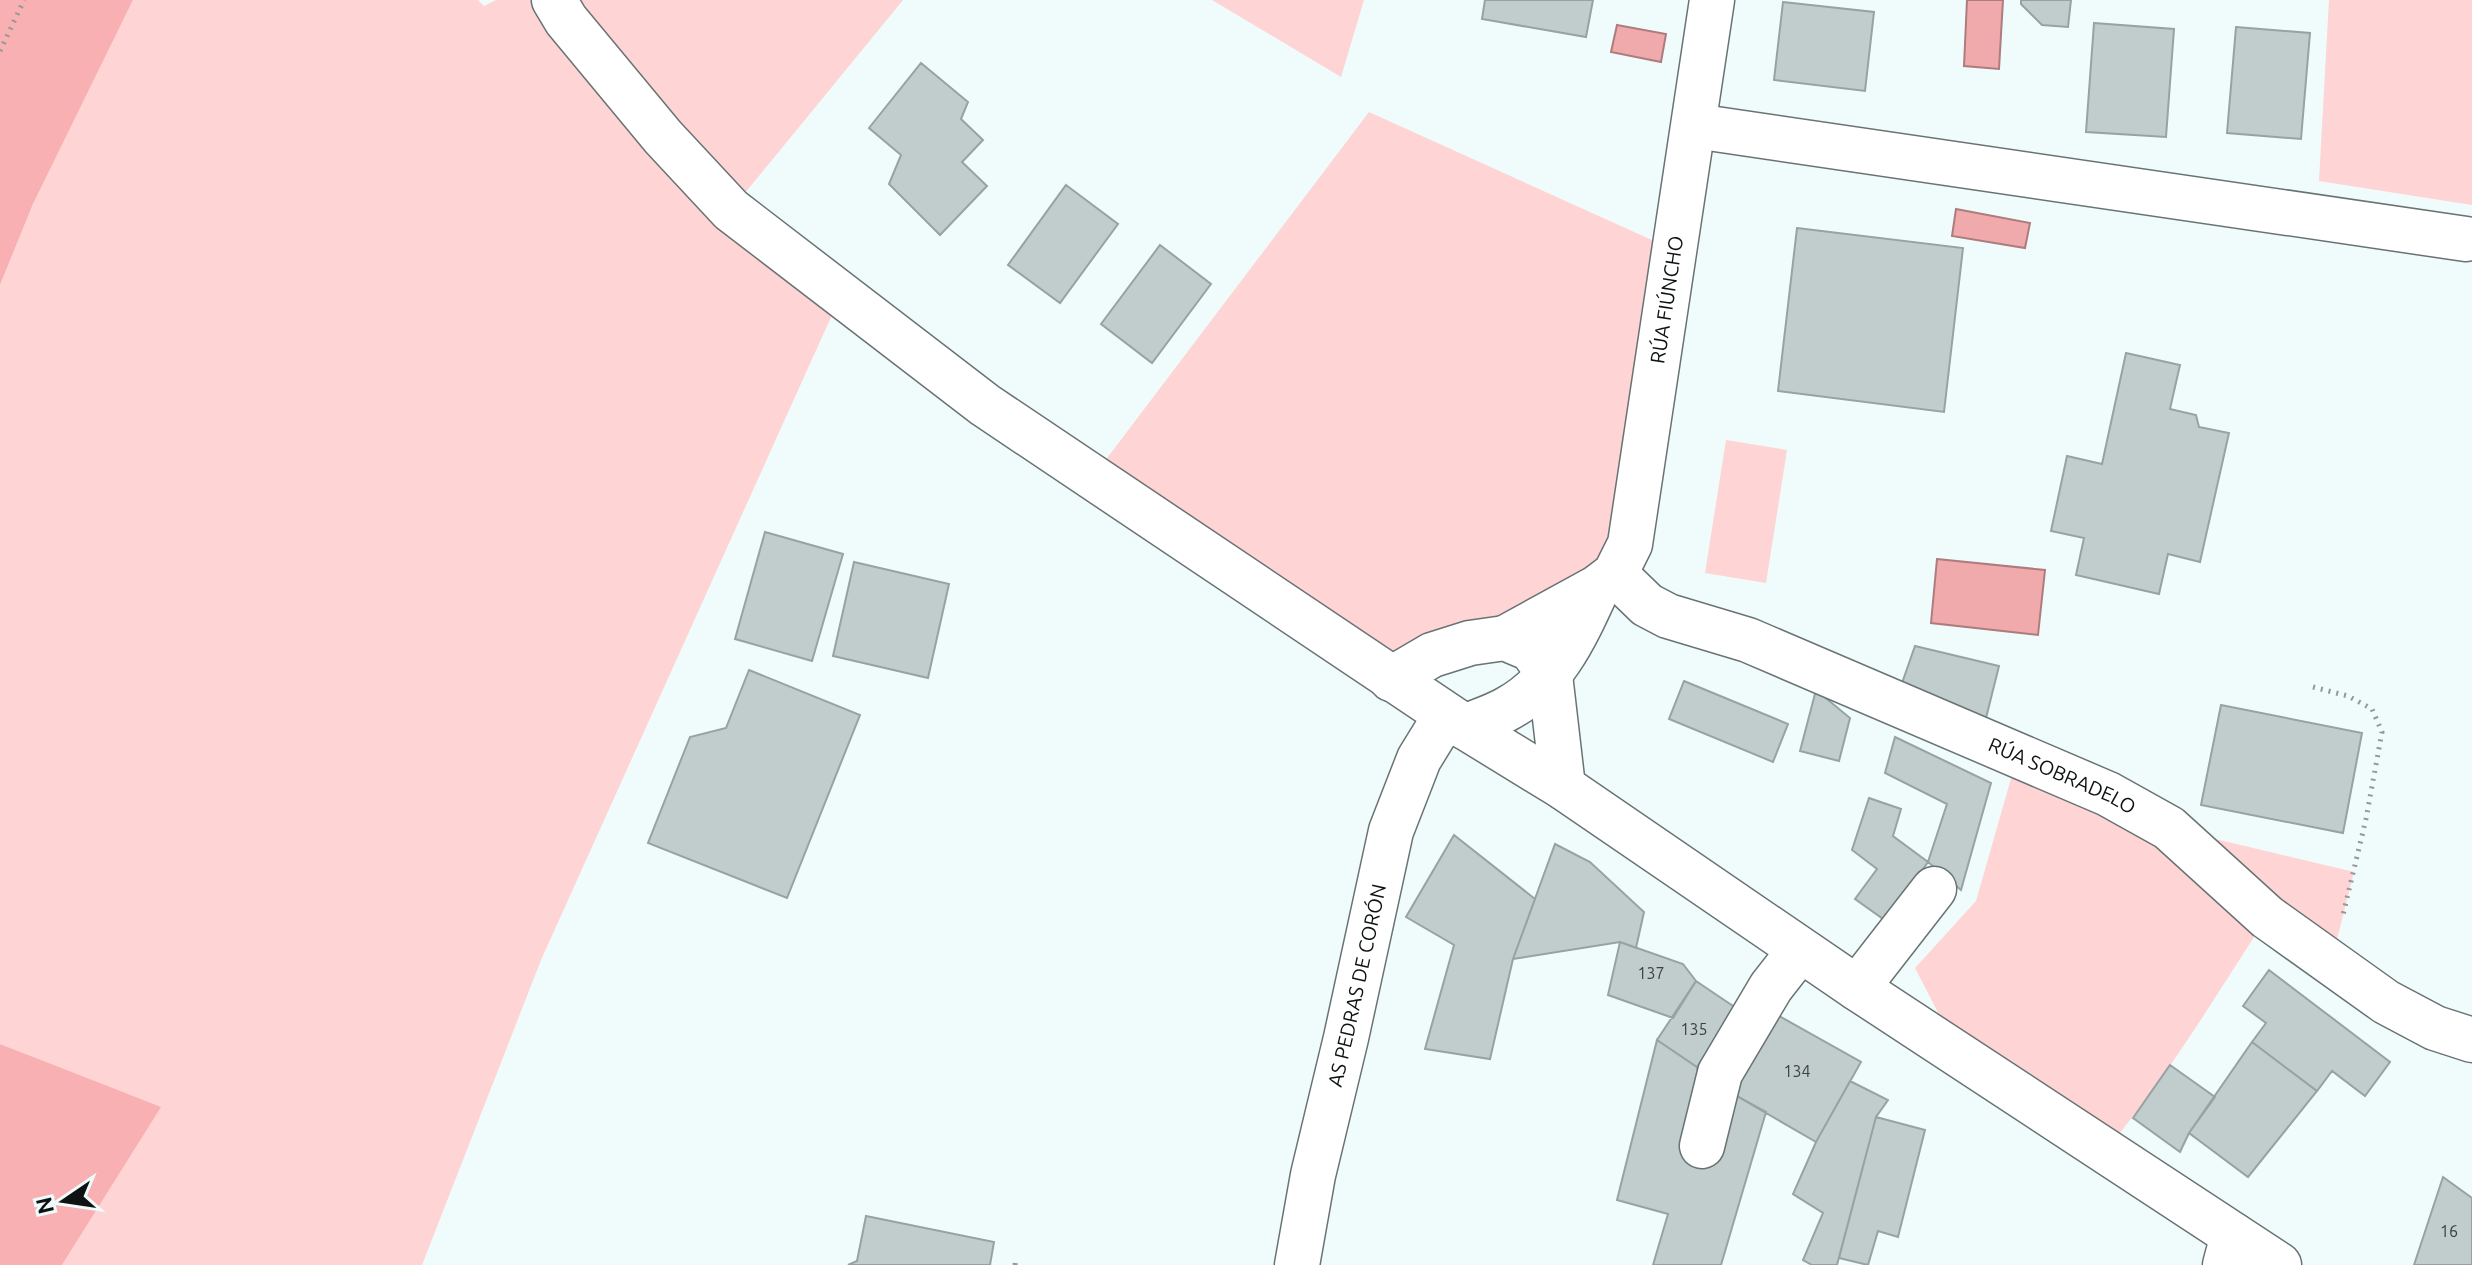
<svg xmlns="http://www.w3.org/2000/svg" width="2472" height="1265" font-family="Ubuntu,sans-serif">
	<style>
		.green { fill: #fed4d5 }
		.forest { fill: #f8b0b2 }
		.water { fill: #f1aaac; stroke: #ad7c7e; stroke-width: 2 }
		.building { fill: #c1cccc; stroke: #97a2a2; stroke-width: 2 }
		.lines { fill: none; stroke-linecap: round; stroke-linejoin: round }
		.minor-casing { stroke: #697373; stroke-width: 47 }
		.major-casing { stroke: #697373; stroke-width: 47 }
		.path { stroke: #919a99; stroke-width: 5; stroke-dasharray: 2 6; stroke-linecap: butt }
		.minor { stroke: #fff; stroke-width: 44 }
		.major { stroke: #fff; stroke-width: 44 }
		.labels { text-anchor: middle; stroke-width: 7; stroke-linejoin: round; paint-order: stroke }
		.number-label { font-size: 16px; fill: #3b4040 }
		.street-label { font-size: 20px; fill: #0e1212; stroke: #f0fcfb }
	</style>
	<rect width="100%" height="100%" fill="#f0fcfb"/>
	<path class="green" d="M 133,0 L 478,0 L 484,6 L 496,0 L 903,0 L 731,210 L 841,295 L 541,960 L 422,1265 L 62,1265 L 160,1108 L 0,1044 L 0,285 L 33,204 Z
		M 1212,0 L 1364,0 L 1341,77 Z
		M 2329,0 L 2472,0 L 2472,205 L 2319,181 Z
		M 1369,112 L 1674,250 L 1630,544 L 1391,679 L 1092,478 Z
		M 1726,440 L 1787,450 L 1766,583 L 1705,573 Z
		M 2018,754 L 2169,828 L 2354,872 L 2331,963 L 2267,917 C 2215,997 2166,1079 2105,1151 L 1960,1055 L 1915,968 L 1976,901 Z"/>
	<path class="forest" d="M 0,0 L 133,0 L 33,204 L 0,285 Z
		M 0,1044 L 161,1107 L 62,1265 L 0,1265 Z"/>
	<path class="water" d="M 1967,0 L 2003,0 L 1999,69 L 1964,66 Z
		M 1617,25 L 1666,34 L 1661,62 L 1611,52 Z
		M 1956,209 L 2030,223 L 2025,248 L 1952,236 Z
		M 1937,559 L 2045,570 L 2038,635 L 1931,623 Z"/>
	<path class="building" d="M 1485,0 L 1593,0 L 1586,37 L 1482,19 Z
		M 2021,0 L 2071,0 L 2068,27 L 2042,25 L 2021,4 Z
		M 1783,2 L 1874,12 L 1865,91 L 1774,80 Z
		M 2094,23 L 2174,29 L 2166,137 L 2086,132 Z
		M 2236,27 L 2310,33 L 2301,139 L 2227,133 Z
		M 921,63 L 968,102 L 961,119 L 983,140 L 962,162 L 987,186 L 940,235 L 889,184 L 901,155 L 869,128 Z
		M 1066,185 L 1118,224 L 1060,303 L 1008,265 Z
		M 1797,228 L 1963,248 L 1944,412 L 1778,391 Z
		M 1160,245 L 1211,284 L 1152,363 L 1101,324 Z
		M 2126,353 L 2180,365 L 2170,409 L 2196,415 L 2199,427 L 2229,433 L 2200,562 L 2168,554 L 2159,594 L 2076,575 L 2084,538 L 2051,531 L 2067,456 L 2102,464 Z
		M 765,532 L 843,554 L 812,661 L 735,639 Z
		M 854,562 L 949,584 L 928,678 L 833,656 Z
		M 1915,646 L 1999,666 L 1985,722 L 1901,686 Z
		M 749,670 L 860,715 L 787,898 L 648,843 L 690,737 L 726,728 Z
		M 1684,681 L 1788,724 L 1773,762 L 1669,719 Z
		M 1816,690 L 1850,718 L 1839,761 L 1800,751 Z
		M 2221,705 L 2362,733 L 2343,833 L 2201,805 Z
		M 1895,737 L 1991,783 L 1961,890 L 1928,862 L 1947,804 L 1885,773 Z
		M 1869,798 L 1901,809 L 1893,836 L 1928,862 L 1886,921 L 1855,899 L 1877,869 L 1852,850 Z
		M 1454,835 L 1535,899 L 1513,959 L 1490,1059 L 1425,1049 L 1454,945 L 1406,917 Z
		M 1555,844 L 1590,862 L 1644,912 L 1636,948 L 1620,942 L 1513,959 Z
		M 1620,942 L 1683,964 L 1696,981 L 1673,1018 L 1608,995 Z
		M 2269,970 L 2390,1062 L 2365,1096 L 2332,1071 L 2317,1091 L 2252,1042 L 2266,1023 L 2243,1006 Z
		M 1696,981 L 1736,1008 L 1697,1067 L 1657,1040 Z
		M 1772,1012 L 1861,1062 L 1816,1142 L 1728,1091 Z
		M 1657,1040 L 1697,1067 L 1703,1096 L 1728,1091 L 1766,1112 L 1721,1265 L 1653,1265 L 1668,1214 L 1617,1200 Z
		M 2252,1042 L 2317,1091 L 2248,1177 L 2189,1133 Z
		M 2170,1065 L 2215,1097 L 2189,1133 L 2180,1152 L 2133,1118 Z
		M 1850,1081 L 1888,1100 L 1876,1117 L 1837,1265 L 1812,1265 L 1803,1260 L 1823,1213 L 1793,1194 L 1816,1142 Z
		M 1876,1117 L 1925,1130 L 1898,1237 L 1878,1231 L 1868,1265 L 1839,1258 Z
		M 2443,1177 L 2472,1198 L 2472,1265 L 2414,1265 Z
		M 866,1216 L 994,1242 L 990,1265 L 848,1265 L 857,1261 Z"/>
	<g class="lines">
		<defs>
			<g id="minor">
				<path d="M 1695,126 L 2466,239"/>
				<path id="s1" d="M 1615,574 L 1647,605 L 1668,616 L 1748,640 L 2108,794 L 2169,828 L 2267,917 L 2386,1002 L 2435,1028 L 2472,1040"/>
				<path id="s2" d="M 1505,638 L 1598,587 L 1615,574 L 1630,544 L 1712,0"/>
				<path d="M 1391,679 L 1432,655 L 1470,643 L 1505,638 L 1531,649 L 1550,675 L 1563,787"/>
				<path d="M 1465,727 C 1478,721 1492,717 1505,710 C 1555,684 1576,635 1598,587"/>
				<path d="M 1857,988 L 1934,889"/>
				<path d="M 1702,1146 L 1720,1073 L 1771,987 L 1800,950"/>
				<path id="s3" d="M 1297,1265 L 1313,1175 L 1346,1038 L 1391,831 L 1419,759 L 1446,715"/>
				<path d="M 2225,1265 L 2233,1235"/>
			</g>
			<path id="major" d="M 554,0 L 566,20 L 663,137 L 731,210 L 985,405 L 1465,727 L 1563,787 L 1857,988 L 2279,1265"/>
		</defs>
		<use href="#minor" class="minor-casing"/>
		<use href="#major" class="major-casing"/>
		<path class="path" d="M 0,51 L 24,0
			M 2313,687 L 2348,696 L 2372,709 L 2382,732 L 2366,819 L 2342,919
			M 1015,1265 L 1016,1258"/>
		<use href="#minor" class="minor"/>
		<use href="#major" class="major"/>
	</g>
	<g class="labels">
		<g class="number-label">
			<text x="1651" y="979">137</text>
			<text x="1694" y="1035">135</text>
			<text x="1797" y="1077">134</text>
			<text x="2449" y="1237">16</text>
		</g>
		<g class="street-label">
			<text dy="7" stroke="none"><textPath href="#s2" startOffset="408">RÚA FIÚNCHO</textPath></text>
			<text dy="7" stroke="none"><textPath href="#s1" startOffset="494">RÚA SOBRADELO</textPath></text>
			<text dy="7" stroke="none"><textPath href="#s3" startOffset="286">AS PEDRAS DE CORÓN</textPath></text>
		</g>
	</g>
	<g transform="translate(64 1201) rotate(257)" stroke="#f0fcfb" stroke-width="6" paint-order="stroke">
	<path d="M0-6L14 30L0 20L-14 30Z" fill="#0e1212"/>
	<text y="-12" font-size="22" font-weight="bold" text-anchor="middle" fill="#0e1212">N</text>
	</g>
</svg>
